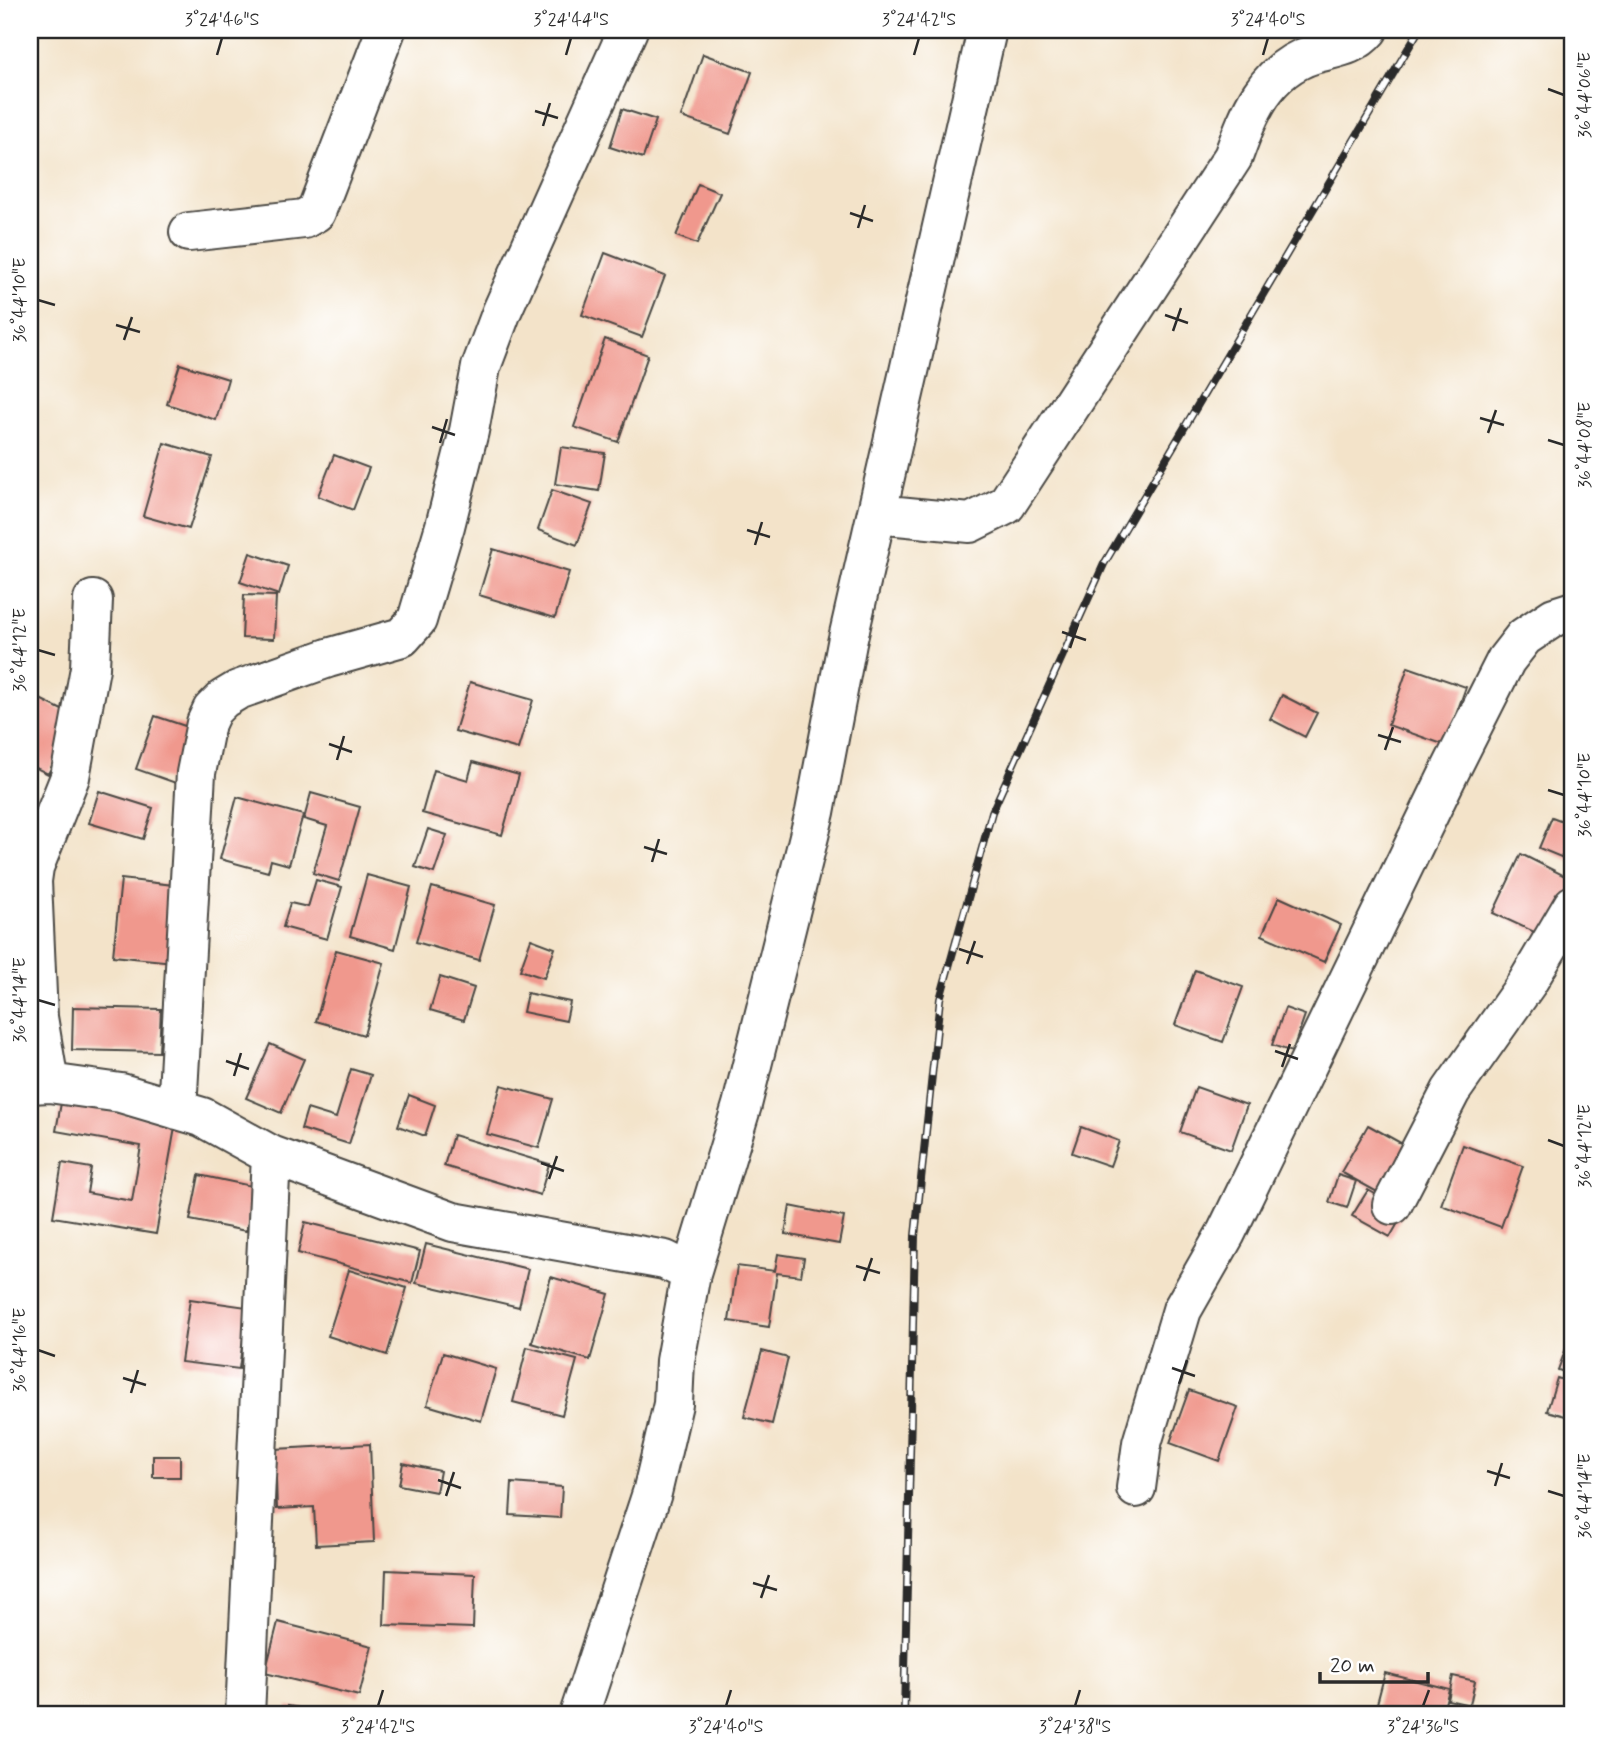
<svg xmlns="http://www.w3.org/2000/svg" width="1603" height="1745" font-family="Mynerve,sans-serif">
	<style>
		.building { fill: #f0988d }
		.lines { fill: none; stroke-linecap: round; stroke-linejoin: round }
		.minor-casing { stroke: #494743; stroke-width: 42 }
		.path { stroke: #494743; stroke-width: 4.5; stroke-dasharray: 5 5; stroke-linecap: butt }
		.minor { stroke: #fff; stroke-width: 38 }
		.rail-casing { stroke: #2b2b2b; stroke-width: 8 }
		.rail { stroke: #fff; stroke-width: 5; stroke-dasharray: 16; stroke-linecap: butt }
		.ticks { fill: none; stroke: #2b2b2b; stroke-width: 2.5 }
		.neatline { fill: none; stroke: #2b2b2b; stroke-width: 2.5 }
		.ticks-label { font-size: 18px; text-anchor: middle; fill: #2b2b2b }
	</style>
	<rect width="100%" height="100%" fill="#fff"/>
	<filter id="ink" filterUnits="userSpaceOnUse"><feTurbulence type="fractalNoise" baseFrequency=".0143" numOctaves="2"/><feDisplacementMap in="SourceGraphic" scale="14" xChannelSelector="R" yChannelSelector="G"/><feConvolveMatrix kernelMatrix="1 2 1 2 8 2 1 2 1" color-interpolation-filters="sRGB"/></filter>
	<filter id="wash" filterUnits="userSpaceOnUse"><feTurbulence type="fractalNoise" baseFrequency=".00686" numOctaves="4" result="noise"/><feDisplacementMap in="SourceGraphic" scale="28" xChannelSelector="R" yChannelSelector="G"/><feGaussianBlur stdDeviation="1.57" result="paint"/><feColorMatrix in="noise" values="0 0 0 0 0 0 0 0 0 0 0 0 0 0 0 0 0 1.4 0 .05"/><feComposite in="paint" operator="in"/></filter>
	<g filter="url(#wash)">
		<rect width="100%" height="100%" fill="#f3e3c9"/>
		<g id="blocks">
			<path class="building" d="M 703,54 L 752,72 L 730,134 L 681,117 Z
				M 622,109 L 656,120 L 643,158 L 610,147 Z
				M 698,184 L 720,193 L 697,244 L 676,236 Z
				M 605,253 L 665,276 L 642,337 L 582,315 Z
				M 605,339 L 648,355 L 618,442 L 574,427 Z
				M 180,364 L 228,379 L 216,420 L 167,404 Z
				M 164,443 L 212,457 L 189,529 L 143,516 Z
				M 561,447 L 605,453 L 599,491 L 555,484 Z
				M 334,455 L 369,468 L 353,510 L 318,496 Z
				M 552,490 L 592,504 L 577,545 L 538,530 Z
				M 493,549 L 569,572 L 555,618 L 479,595 Z
				M 250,553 L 288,566 L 279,595 L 240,582 Z
				M 244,595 L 276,596 L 274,639 L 242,638 Z
				M 1408,667 L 1466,687 L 1445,745 L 1388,725 Z
				M 470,682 L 533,700 L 518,749 L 455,731 Z
				M 30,694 L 76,717 L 48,774 L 30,765 Z
				M 1282,695 L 1317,713 L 1305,737 L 1270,719 Z
				M 155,716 L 206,733 L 187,787 L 136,769 Z
				M 473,762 L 519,775 L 502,835 L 422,813 L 434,770 L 468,780 Z
				M 99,791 L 153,808 L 143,839 L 89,823 Z
				M 311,793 L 360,807 L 339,881 L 313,873 L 327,826 L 304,819 Z
				M 237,797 L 303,815 L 289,865 L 271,860 L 268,872 L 220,859 Z
				M 1552,817 L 1573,825 L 1573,862 L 1539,848 Z
				M 428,829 L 447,835 L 434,873 L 415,867 Z
				M 1521,854 L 1573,880 L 1573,900 L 1554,941 L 1493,913 Z
				M 367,875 L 411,887 L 395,949 L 350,936 Z
				M 121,879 L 182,886 L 174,962 L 113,956 Z
				M 316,880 L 342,887 L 327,939 L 283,927 L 290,903 L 308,907 Z
				M 432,887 L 495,905 L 479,960 L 416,942 Z
				M 1279,897 L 1341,925 L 1324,962 L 1262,935 Z
				M 531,939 L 555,948 L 544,978 L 520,970 Z
				M 336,950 L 384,963 L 364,1035 L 316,1021 Z
				M 1195,970 L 1243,987 L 1223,1042 L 1175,1025 Z
				M 440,977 L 474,988 L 464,1020 L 430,1010 Z
				M 527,993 L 570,1002 L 566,1021 L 523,1012 Z
				M 73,1007 L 161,1009 L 159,1052 L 72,1050 Z
				M 1285,1008 L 1305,1015 L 1292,1052 L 1272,1045 Z
				M 270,1044 L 304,1059 L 281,1113 L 246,1098 Z
				M 351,1069 L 371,1075 L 349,1144 L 301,1129 L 307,1109 L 336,1118 Z
				M 501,1085 L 553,1099 L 539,1148 L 487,1134 Z
				M 1196,1087 L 1247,1105 L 1231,1150 L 1180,1132 Z
				M 409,1095 L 435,1105 L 425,1136 L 398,1126 Z
				M 61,1103 L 176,1122 L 156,1234 L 53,1217 L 62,1163 L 91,1168 L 87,1193 L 132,1201 L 141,1146 L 56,1131 Z
				M 1368,1125 L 1426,1157 L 1399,1204 L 1341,1172 Z
				M 1081,1127 L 1119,1141 L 1110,1166 L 1072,1153 Z
				M 453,1135 L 549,1164 L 540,1195 L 444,1166 Z
				M 1463,1145 L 1523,1166 L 1501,1227 L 1441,1205 Z
				M 199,1175 L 256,1187 L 246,1231 L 190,1220 Z
				M 1338,1175 L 1356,1181 L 1347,1208 L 1329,1202 Z
				M 1368,1190 L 1405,1211 L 1390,1237 L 1352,1216 Z
				M 790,1206 L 844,1217 L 839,1244 L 785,1234 Z
				M 305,1222 L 420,1251 L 412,1283 L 298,1253 Z
				M 426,1244 L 528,1269 L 519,1307 L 416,1283 Z
				M 778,1254 L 804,1258 L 801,1276 L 777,1273 L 769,1327 L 729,1321 L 737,1266 L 775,1271 Z
				M 349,1270 L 407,1288 L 387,1355 L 328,1336 Z
				M 551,1277 L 609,1294 L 590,1360 L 532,1343 Z
				M 190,1299 L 247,1307 L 239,1369 L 181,1362 Z
				M 1568,1343 L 1573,1345 L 1573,1375 L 1558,1370 Z
				M 527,1347 L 577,1360 L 562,1415 L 513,1402 Z
				M 762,1351 L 788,1358 L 772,1424 L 744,1417 Z
				M 443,1353 L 496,1369 L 481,1421 L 427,1405 Z
				M 1557,1378 L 1573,1383 L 1573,1402 L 1569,1417 L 1547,1411 Z
				M 1189,1390 L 1238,1407 L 1219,1461 L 1170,1443 Z
				M 370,1444 L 374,1542 L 316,1545 L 314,1507 L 277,1509 L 275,1449 Z
				M 153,1456 L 180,1456 L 180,1477 L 153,1477 Z
				M 403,1463 L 440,1471 L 436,1492 L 399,1485 Z
				M 512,1483 L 562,1487 L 560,1518 L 510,1515 Z
				M 386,1570 L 475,1574 L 473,1628 L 384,1625 Z
				M 278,1622 L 372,1646 L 359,1696 L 265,1673 Z
				M 1385,1673 L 1449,1689 L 1442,1715 L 1374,1715 Z
				M 1453,1676 L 1475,1681 L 1470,1705 L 1448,1700 Z
				M 288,1706 L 332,1714 L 332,1715 L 286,1715 Z"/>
		</g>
	</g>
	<g filter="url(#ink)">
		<use href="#blocks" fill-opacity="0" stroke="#494743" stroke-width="2"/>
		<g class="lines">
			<defs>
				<path id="minor" d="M 189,232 L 304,219 L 316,212 L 386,30
					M 877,514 L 970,523 L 1006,505 L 1233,157 C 1249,113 1265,69 1314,54 C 1334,48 1354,47 1368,30
					M 49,1083 L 38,1017 L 32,881 L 34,867 L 70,777 L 90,668 L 93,600
					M 30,1084 L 49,1083 L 121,1093 L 202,1117 L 271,1155 L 453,1222 L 665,1260 L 691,1273
					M 177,1110 L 196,773 L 206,723 L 212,710 L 223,699 L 238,690 L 328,658 L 402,637 L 417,620 L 445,526 L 469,431 L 481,367 L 502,311 L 628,30
					M 1392,1205 L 1451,1091 L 1527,983 L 1573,905
					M 1136,1488 L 1142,1443 L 1182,1310 L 1226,1233 L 1446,779 L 1506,660 L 1524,637 L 1554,617 L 1573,611
					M 245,1715 L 271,1155
					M 579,1715 L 652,1493 L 673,1404 L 675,1361 L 691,1273 L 742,1105 L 815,812 L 847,643 L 987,30"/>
			</defs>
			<use href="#minor" class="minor-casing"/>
			<path class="path" d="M 30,1231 L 35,1119"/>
			<use href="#minor" class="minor"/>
			<defs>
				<path id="rail" d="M 904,1715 L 915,1236 L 940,999 L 992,812 L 1104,564 L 1419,30"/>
			</defs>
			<use href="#rail" class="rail-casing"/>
			<use href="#rail" class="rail"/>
		</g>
	</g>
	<path class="ticks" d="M 217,55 L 222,38M 566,55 L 571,38M 914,55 L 919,38M 1263,55 L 1268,38M 1548,89 L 1564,95M 535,111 L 558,118M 543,126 L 550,103M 850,213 L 873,221M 858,228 L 865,205M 38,300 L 55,305M 1165,315 L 1188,323M 116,325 L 140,332M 1173,331 L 1181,308M 124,340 L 132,317M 1480,418 L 1504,425M 432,427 L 455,435M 1488,433 L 1496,410M 1548,440 L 1564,445M 440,443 L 447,419M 747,530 L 770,537M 755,545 L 762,522M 1062,632 L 1086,640M 1070,648 L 1078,624M 38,650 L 55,655M 1378,735 L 1401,742M 329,744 L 352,752M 1385,750 L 1393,727M 337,760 L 344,736M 1548,790 L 1564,795M 644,847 L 667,854M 652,862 L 659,839M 959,949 L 983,957M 967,964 L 975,941M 38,1000 L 55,1005M 1275,1051 L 1298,1059M 226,1061 L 249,1069M 1282,1067 L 1290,1044M 234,1076 L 241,1053M 1548,1140 L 1564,1146M 541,1163 L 564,1171M 549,1179 L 557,1156M 856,1266 L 880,1273M 864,1281 L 872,1258M 38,1350 L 55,1356M 1172,1368 L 1195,1376M 123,1378 L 146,1385M 1179,1384 L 1187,1360M 131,1393 L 138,1370M 1487,1471 L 1510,1478M 438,1480 L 461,1488M 1495,1486 L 1502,1463M 1548,1491 L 1564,1496M 446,1496 L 454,1472M 753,1583 L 777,1590M 761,1598 L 769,1575M 378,1706 L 383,1690M 726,1706 L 731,1690M 1075,1706 L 1080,1690M 1423,1706 L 1429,1690"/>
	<rect width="1603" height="1745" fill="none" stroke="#fff" stroke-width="77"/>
	<path d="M1320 1672v10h108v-10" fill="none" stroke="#2b2b2b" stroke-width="3.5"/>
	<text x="1330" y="1672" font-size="21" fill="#2b2b2b" stroke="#ffffff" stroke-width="5" paint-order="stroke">20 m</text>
	<rect x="38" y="38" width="1526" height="1668" class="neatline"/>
	<g class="ticks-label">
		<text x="222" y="25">3°24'46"S</text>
		<text x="571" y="25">3°24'44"S</text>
		<text x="919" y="25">3°24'42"S</text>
		<text x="1268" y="25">3°24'40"S</text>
		<text transform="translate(1584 95) rotate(-90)" y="6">36°44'06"E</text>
		<text transform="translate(19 300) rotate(-90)" y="6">36°44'10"E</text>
		<text transform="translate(1584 445) rotate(-90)" y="6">36°44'08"E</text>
		<text transform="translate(19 650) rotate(-90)" y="6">36°44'12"E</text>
		<text transform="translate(1584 795) rotate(-90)" y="6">36°44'10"E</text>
		<text transform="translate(19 1000) rotate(-90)" y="6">36°44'14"E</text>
		<text transform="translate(1584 1146) rotate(-90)" y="6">36°44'12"E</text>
		<text transform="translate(19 1350) rotate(-90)" y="6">36°44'16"E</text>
		<text transform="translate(1584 1496) rotate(-90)" y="6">36°44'14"E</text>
		<text x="378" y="1732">3°24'42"S</text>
		<text x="726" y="1732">3°24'40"S</text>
		<text x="1075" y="1732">3°24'38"S</text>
		<text x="1423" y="1732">3°24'36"S</text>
	</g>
</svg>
